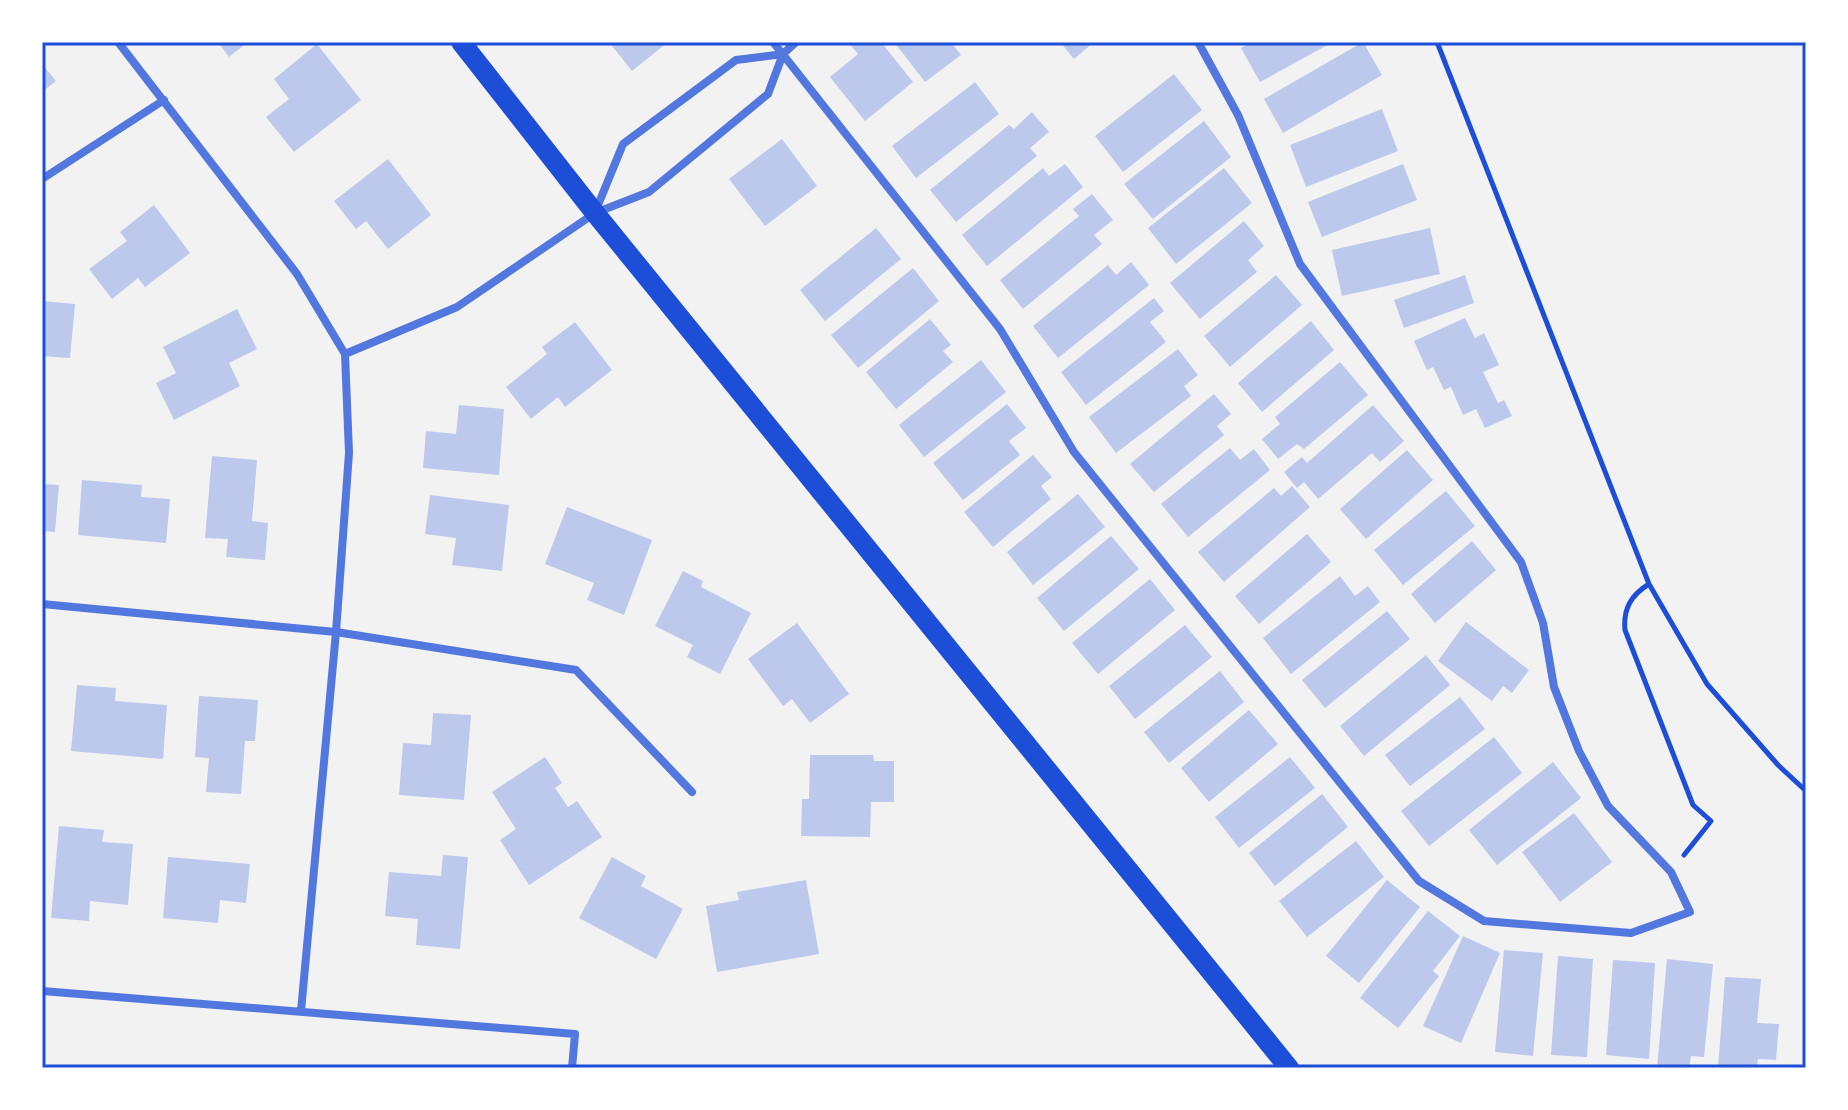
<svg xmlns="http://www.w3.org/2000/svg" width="1848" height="1110" font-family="'Fira Sans Condensed',sans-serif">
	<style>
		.building { fill: #bdc9ec }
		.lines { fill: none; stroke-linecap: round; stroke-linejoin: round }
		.path { stroke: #1d4ed8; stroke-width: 5 }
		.minor { stroke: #5277de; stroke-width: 8 }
		.primary { stroke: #1d4ed8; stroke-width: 20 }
		.neatline { fill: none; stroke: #1d4ed8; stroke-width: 3 }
	</style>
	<rect width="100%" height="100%" fill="#f2f2f2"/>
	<path class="building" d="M 218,42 L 248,42 L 229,57 Z
		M 609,42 L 668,42 L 632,71 Z
		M 848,42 L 881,42 L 913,82 L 865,121 L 830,77 L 858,54 Z
		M 894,42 L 951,42 L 961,55 L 925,82 Z
		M 1060,42 L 1094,42 L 1074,59 Z
		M 1252,42 L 1333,42 L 1260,82 L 1241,48 Z
		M 1363,42 L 1382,75 L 1283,133 L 1264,99 Z
		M 317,44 L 361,100 L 294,152 L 266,117 L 289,99 L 274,79 Z
		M 42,64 L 56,81 L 42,92 Z
		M 1174,74 L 1202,110 L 1123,172 L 1095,136 Z
		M 975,82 L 999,114 L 916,178 L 892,146 Z
		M 1382,109 L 1398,151 L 1306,187 L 1290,145 Z
		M 1032,112 L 1049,132 L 1030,148 L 1037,156 L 956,222 L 930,190 L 1009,125 L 1014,129 Z
		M 1204,121 L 1231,157 L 1153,219 L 1124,184 Z
		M 782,139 L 817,186 L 765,226 L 729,179 Z
		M 388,159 L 431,215 L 388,249 L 366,221 L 356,229 L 334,201 Z
		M 1065,164 L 1083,187 L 987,266 L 962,235 L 1043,168 L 1049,176 Z
		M 1403,164 L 1417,200 L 1322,237 L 1308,202 Z
		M 1224,168 L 1252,203 L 1176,264 L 1148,228 Z
		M 1092,194 L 1113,220 L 1094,235 L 1102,244 L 1023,309 L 1000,280 L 1079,216 L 1073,209 Z
		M 154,205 L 190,253 L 145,287 L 138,278 L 112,299 L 89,269 L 127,241 L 120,232 Z
		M 1244,221 L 1264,246 L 1248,260 L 1257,272 L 1200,319 L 1170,283 Z
		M 876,228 L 901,259 L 825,321 L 800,290 Z
		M 1430,228 L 1440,274 L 1342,296 L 1332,250 Z
		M 1131,262 L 1149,285 L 1058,358 L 1033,326 L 1108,265 L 1116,275 Z
		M 913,268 L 939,301 L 858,368 L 831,335 Z
		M 1276,275 L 1302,305 L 1230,367 L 1204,336 Z
		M 1465,275 L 1474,303 L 1404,328 L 1394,300 Z
		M 1154,298 L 1164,311 L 1150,322 L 1166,342 L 1086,405 L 1061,372 Z
		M 42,301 L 75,304 L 70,358 L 42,356 Z
		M 237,309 L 257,349 L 229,363 L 240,386 L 174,420 L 156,383 L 176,373 L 163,347 Z
		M 1465,318 L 1475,338 L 1484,333 L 1499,365 L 1483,372 L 1498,403 L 1504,400 L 1512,416 L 1485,428 L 1476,409 L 1463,415 L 1451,387 L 1444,390 L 1433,367 L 1427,370 L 1414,341 Z
		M 930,319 L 951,345 L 943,351 L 953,362 L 896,409 L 866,372 Z
		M 1311,321 L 1334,350 L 1262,412 L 1238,383 Z
		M 575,322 L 612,370 L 565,407 L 558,397 L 531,419 L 506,387 L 547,354 L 542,347 Z
		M 1178,349 L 1198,375 L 1184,386 L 1191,396 L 1116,453 L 1089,417 Z
		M 981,360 L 1006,392 L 924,457 L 899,425 Z
		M 1340,362 L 1368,395 L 1304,449 L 1297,444 L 1278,459 L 1262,439 L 1280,424 L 1275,417 Z
		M 1214,394 L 1231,414 L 1217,426 L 1224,435 L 1154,492 L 1130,464 Z
		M 1007,404 L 1026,428 L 1009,441 L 1020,455 L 963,500 L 933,463 Z
		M 459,405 L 504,409 L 499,475 L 423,468 L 426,431 L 456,434 Z
		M 1373,405 L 1404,441 L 1380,462 L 1372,453 L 1318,499 L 1304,482 L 1297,488 L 1284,472 L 1302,457 L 1307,463 Z
		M 1230,448 L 1240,460 L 1254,449 L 1270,470 L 1188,537 L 1161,504 Z
		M 1407,450 L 1433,480 L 1366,539 L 1340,509 Z
		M 1033,455 L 1052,477 L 1041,486 L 1051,499 L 993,547 L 964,512 Z
		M 212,456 L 257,460 L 252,521 L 268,523 L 265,560 L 226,557 L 228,539 L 205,538 Z
		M 82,480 L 142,485 L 141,497 L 170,499 L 166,543 L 78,535 Z
		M 42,484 L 59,485 L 55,532 L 42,531 Z
		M 1292,486 L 1310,507 L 1224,582 L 1198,552 L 1274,488 L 1281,496 Z
		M 1446,491 L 1475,526 L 1403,585 L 1374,550 Z
		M 1078,494 L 1105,527 L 1033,585 L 1007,552 Z
		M 430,495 L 509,505 L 502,571 L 452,565 L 456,538 L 425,534 Z
		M 567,507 L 652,540 L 624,615 L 587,600 L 594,583 L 545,564 Z
		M 1307,534 L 1331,562 L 1259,624 L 1235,596 Z
		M 1111,536 L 1139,569 L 1064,631 L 1037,598 Z
		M 1472,541 L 1496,570 L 1435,623 L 1411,594 Z
		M 683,571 L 703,581 L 701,587 L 751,613 L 720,674 L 687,657 L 693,645 L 655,626 Z
		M 1340,576 L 1355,596 L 1368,586 L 1380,602 L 1291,674 L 1263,638 Z
		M 1150,579 L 1175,610 L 1098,674 L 1072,643 Z
		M 1387,611 L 1410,639 L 1325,708 L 1302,680 Z
		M 1466,622 L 1529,670 L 1512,693 L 1503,686 L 1492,701 L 1438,661 Z
		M 797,623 L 849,694 L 810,723 L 792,699 L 783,706 L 748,659 Z
		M 1185,625 L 1212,657 L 1135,719 L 1109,686 Z
		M 1426,655 L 1450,685 L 1364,756 L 1340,726 Z
		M 1220,671 L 1244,702 L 1169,763 L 1144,732 Z
		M 77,685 L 116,688 L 115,701 L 167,705 L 163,759 L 71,751 Z
		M 199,696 L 258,700 L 255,741 L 245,741 L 241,794 L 206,792 L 209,758 L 195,757 Z
		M 1460,697 L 1485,729 L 1410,786 L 1385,755 Z
		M 1249,710 L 1278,744 L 1209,802 L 1181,768 Z
		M 433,713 L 471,715 L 464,800 L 399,795 L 403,743 L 431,745 Z
		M 1494,737 L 1522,773 L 1429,846 L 1401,811 Z
		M 810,755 L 873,755 L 874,761 L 894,761 L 894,802 L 871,802 L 870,837 L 801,836 L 802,799 L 809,799 Z
		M 545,757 L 562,783 L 555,788 L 568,807 L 577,801 L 602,837 L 529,885 L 500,840 L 516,829 L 492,792 Z
		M 1290,757 L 1315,788 L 1239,848 L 1215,817 Z
		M 1553,762 L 1581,798 L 1497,865 L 1469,830 Z
		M 1322,794 L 1348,827 L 1275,886 L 1249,853 Z
		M 1574,813 L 1612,862 L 1560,902 L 1522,852 Z
		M 59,826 L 104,830 L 102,842 L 133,844 L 128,905 L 90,901 L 89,921 L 51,918 Z
		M 1356,841 L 1384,877 L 1307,937 L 1279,901 Z
		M 443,855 L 468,857 L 460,949 L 416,945 L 418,919 L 385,916 L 389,872 L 441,876 Z
		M 168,857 L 250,864 L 246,903 L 220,900 L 218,923 L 163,918 Z
		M 612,857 L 646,876 L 641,886 L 683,909 L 656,959 L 579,918 Z
		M 806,880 L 819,954 L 717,972 L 706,906 L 739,900 L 737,892 Z
		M 1387,880 L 1420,907 L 1359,983 L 1326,956 Z
		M 1428,911 L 1460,936 L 1433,971 L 1439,976 L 1398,1028 L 1360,998 Z
		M 1463,936 L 1500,953 L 1461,1043 L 1423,1026 Z
		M 1504,950 L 1543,953 L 1533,1056 L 1495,1052 Z
		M 1558,956 L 1593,959 L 1587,1057 L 1551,1055 Z
		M 1667,959 L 1713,964 L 1704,1057 L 1691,1056 L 1689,1068 L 1657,1068 Z
		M 1613,960 L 1655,963 L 1649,1059 L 1606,1055 Z
		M 1725,977 L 1761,979 L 1757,1023 L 1779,1024 L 1776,1060 L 1758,1059 L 1757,1068 L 1718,1068 Z"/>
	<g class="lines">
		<path class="path" d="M 1437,42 L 1649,584 L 1707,684 L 1778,765 L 1806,791
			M 1649,584 C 1631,595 1623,609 1625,630 L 1693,805 L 1711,821 L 1684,855"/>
		<path class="minor" d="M 118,42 L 297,274 L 345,354 L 349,453 L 336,632 L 301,1011
			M 773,42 L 1000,329 L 1074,452 L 1419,881 L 1484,921 L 1631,933 L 1690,912 L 1671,872 L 1608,806 L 1579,751 L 1554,687 L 1543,623 L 1521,562 L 1300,264 L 1238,115 L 1198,42
			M 42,179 L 164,100
			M 596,210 L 623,144 L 736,60 L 783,54
			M 345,354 L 457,307 L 595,213 L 649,192 L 768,94 L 783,54 L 796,42
			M 42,604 L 336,632 L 576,670 L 692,792
			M 42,991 L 575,1034 L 572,1068"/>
		<path class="primary" d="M 461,42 L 595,213 L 1289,1068"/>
	</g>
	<rect width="1848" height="1110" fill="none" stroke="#ffffff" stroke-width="88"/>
	<rect x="44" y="44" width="1760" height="1022" class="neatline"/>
</svg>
